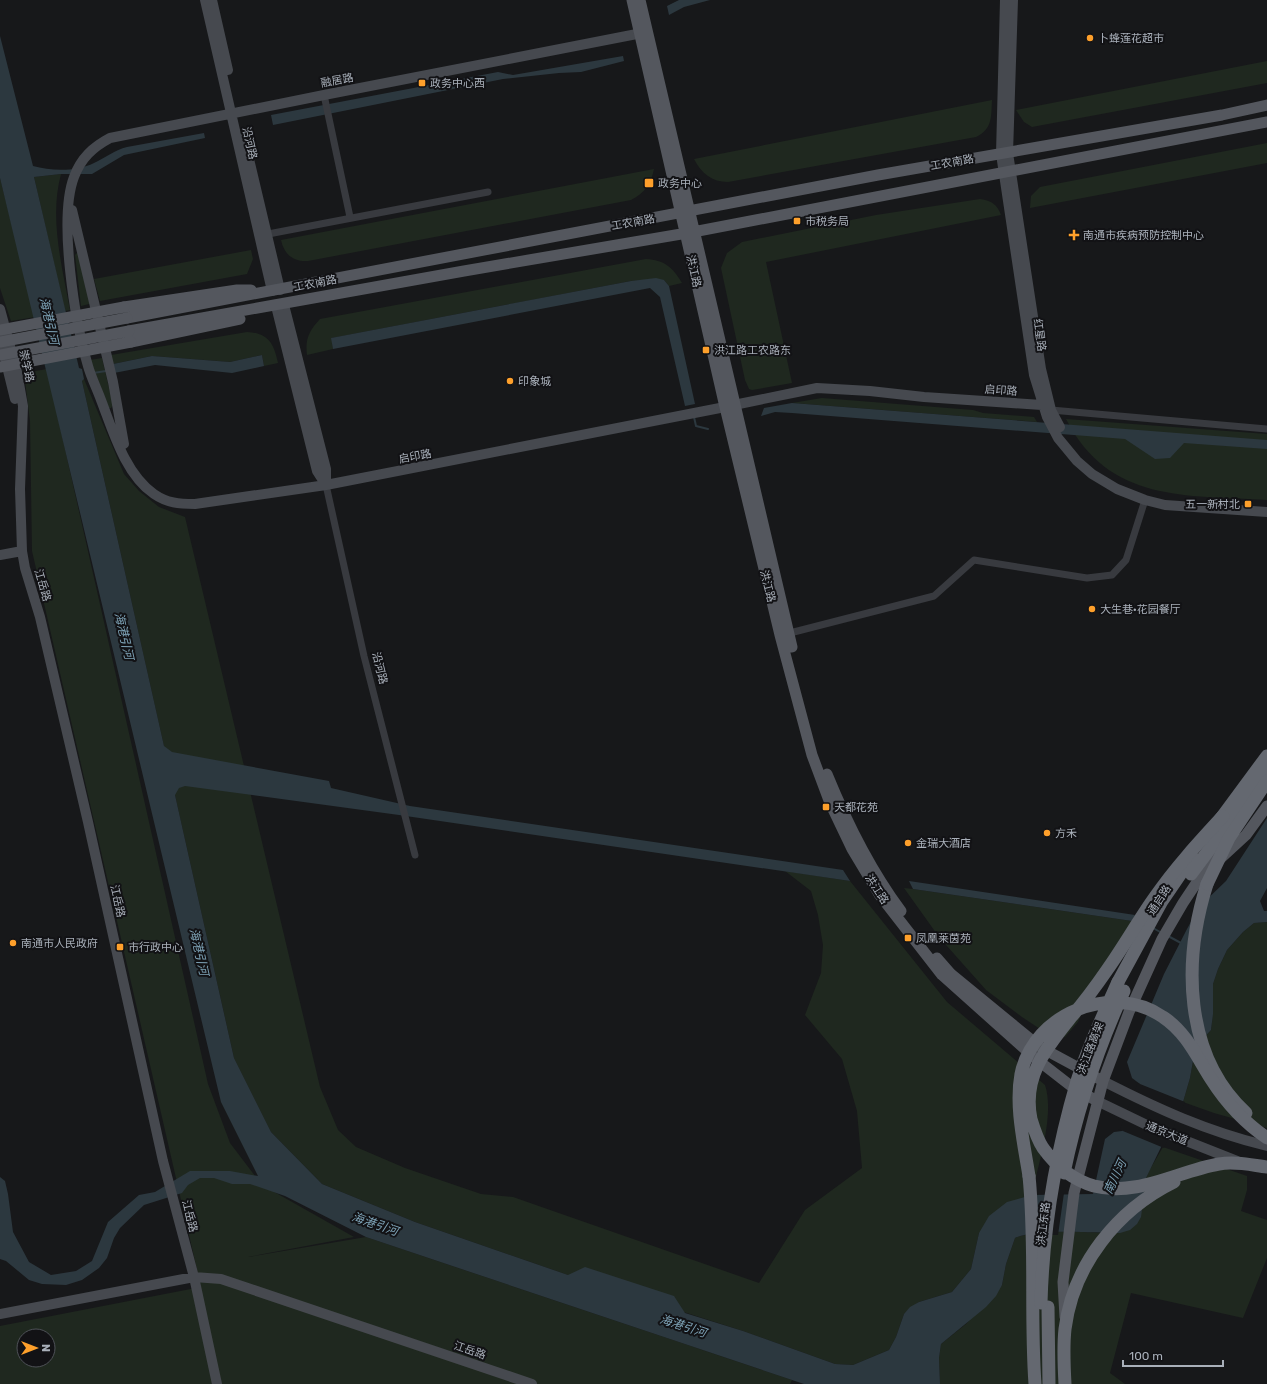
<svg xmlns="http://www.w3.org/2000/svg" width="1267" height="1384" font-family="Rubik,'Noto Sans SC',sans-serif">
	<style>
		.green { fill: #1f281f; fill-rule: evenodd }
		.water { fill: #2c383f }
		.pier { fill: #17181a }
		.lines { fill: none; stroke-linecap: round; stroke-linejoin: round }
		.stream { stroke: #2c383f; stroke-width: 2 }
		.street { stroke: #383a3f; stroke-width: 7 }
		.secondary { stroke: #46494f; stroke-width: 10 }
		.primary { stroke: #54575e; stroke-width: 11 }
		.highway { stroke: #646870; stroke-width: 13 }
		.primary-bridge { stroke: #54575e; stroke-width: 11 }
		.highway-bridge { stroke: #646870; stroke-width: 13 }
		.poi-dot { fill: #fea02b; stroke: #121215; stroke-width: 1.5 }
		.labels { text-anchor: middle; stroke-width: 4; stroke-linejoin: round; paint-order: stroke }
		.poi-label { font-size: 11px; fill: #a9b0ba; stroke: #121215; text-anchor: start }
		.street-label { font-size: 11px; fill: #a9b0ba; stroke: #121215 }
		.water-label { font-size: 12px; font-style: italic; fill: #7ea3b7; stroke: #121215 }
	</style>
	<rect width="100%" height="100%" fill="#17181a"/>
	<path class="green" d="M 1267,61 L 1267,83 L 1032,127 L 1024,122 L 1016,110 Z
		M 992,100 C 991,116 993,129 976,137 L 728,182 C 712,182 701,173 694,159 Z
		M 1267,143 L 1267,163 L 1030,208 L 1031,196 L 1040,187 Z
		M 654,169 C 651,184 645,193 631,200 L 308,261 C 294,262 284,255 281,240 Z
		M 61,174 C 49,218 62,266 70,310 L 65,311 L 34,177 Z
		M 0,178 L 35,317 L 11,321 L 0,288 Z
		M 980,199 C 992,201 997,204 1001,215 L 766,262 L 792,383 L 752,390 L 749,389 L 745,380 L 721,268 L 727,253 L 742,242 L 876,215 Z
		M 251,250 L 253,259 L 247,274 L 100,301 L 94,279 Z
		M 77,253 L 79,253 L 93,303 L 81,306 L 75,255 Z
		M 646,259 C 664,260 673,267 682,283 L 669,286 L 664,280 L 631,281 L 332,338 L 333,349 L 307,355 C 305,339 309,331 320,319 Z
		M 247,332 C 268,333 274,343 278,363 L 264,366 L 262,355 L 230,362 L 152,356 L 113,364 L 111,355 Z
		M 102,358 L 113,405 L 111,408 L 109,408 L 90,360 Z
		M 47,369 L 208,1084 L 230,1143 L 262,1185 L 354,1237 L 248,1257 L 366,1237 L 792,1380 L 790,1384 L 0,1384 L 0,1326 L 201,1287 L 32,551 L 30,421 L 24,373 ZM 24,1336 L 48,1336 L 48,1360 L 24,1360 Z
		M 84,379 L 124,474 L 139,491 L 159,507 L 185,517 L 320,1087 L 338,1130 L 356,1147 L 405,1168 L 481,1194 L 513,1197 L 759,1283 L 805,1210 L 862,1168 L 857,1111 L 842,1059 L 805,1015 L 821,973 L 823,945 L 818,915 L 811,891 L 785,871 L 850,881 L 947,1002 L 1045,1085 C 1055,1115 1038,1164 1032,1195 L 979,1233 L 971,1269 L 952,1292 L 919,1302 L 904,1314 L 896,1337 L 889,1350 L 853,1365 L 835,1364 L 743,1331 L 568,1275 L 415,1222 L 322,1184 L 271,1132 L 234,1058 L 82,381 Z
		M 822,398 L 973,410 L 983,413 L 1034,417 L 1037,422 L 792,403 Z
		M 1066,419 L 1267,434 L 1267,500 C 1186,495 1109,503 1066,419 Z
		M 904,888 L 913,889 L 1132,921 L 1096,978 L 1078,1022 L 1065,1037 L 1055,1039 L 1022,1017 L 986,990 L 939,937 Z
		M 1267,922 L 1267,1128 L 1214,1113 L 1183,1102 L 1190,1078 L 1194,1055 L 1199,1043 L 1211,1030 L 1212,1023 L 1213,984 L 1218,969 L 1227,950 L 1243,932 L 1254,923 Z
		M 1163,1147 L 1247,1176 L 1247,1190 L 1241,1211 L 1267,1220 L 1267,1258 L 1243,1318 L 1131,1293 L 1110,1373 L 1125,1384 L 940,1384 L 939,1358 L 941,1344 L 966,1324 L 1002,1285 L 1006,1264 L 1015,1238 C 1035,1228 1096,1233 1120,1233 L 1149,1171 Z"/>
	<path class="water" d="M 679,0 L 710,0 L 684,7 L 669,15 L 667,6 Z
		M 0,36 L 33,166 C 51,171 76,172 94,163 C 105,158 115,150 127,147 L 204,133 L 205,138 L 124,155 L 92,174 L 61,174 L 34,177 L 79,368 L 82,369 L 84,379 L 82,381 L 164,746 L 172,752 L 329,781 L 331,788 L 410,806 L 843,870 L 850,881 L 399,815 L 185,786 L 179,788 L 175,795 L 234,1058 L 271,1132 L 322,1184 L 415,1222 L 568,1275 L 585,1267 L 674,1296 L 685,1313 L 743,1331 L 835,1364 L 853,1365 L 889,1350 L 896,1337 L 904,1314 L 910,1307 L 919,1302 L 952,1292 L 971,1269 L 979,1233 L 989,1216 L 1007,1202 L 1032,1195 L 1093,1194 L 1105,1139 L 1114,1132 L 1122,1131 L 1140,1084 L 1132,1078 L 1127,1062 L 1164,974 L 1187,929 L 1199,907 L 1226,881 L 1267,818 L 1267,888 L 1260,901 L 1264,911 L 1267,911 L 1267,922 L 1254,923 L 1243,932 L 1227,950 L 1218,969 L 1213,984 L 1213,1014 L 1211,1030 L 1199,1043 L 1194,1055 L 1190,1078 L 1183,1102 L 1146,1178 L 1141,1217 L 1137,1224 L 1130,1230 L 1120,1233 C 1096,1233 1035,1228 1015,1238 L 1006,1264 L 1002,1285 L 996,1296 L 986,1307 L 941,1344 L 939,1358 L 940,1384 L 804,1384 L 366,1237 L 285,1196 L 250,1184 L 232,1184 L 214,1178 L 200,1178 L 188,1185 L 182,1193 L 144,1205 L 120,1228 L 114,1238 L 107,1258 L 99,1268 L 82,1280 L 66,1285 L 42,1284 L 29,1280 L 6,1261 L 0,1259 L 0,1177 L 5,1181 L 8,1194 L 13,1232 L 29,1262 L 51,1275 L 76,1271 L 92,1261 L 108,1222 L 139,1195 L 155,1192 L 190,1171 L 230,1171 L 258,1176 L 221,1102 L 0,178 Z
		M 623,56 L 624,61 L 581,72 L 559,73 L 503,79 L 273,125 L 271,115 L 498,72 L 513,75 Z
		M 656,278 L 664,280 L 669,286 L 695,404 L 685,406 L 660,297 L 650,288 L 333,349 L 331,338 L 631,281 Z
		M 262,355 L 264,366 L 232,373 L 155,365 L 114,373 L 113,364 L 152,356 L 230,362 Z
		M 792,403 L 1267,440 L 1267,449 L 1184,443 L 1170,458 L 1155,459 L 1125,439 L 792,413 L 775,412 L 761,416 L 764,408 Z
		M 909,881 L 936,885 L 1135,915 L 1132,921 L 913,889 Z"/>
	<path class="pier" d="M 1135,1082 L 1185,1102 L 1164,1148 L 1118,1129 L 1120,1129 L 1137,1085 Z
		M 1046,1193 L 1064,1193 L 1058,1235 L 1047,1235 Z"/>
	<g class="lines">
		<path class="stream" d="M 93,373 L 106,371
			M 694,417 L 696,426 L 708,429
			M 1153,928 L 1162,933
			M 1168,936 L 1181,943"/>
		<path class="street" d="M 324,95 L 350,217
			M 263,235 L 488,192
			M 1051,410 L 1267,429
			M 326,485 L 364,656 L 415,855
			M 786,634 L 934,596 L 974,560 L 1087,578 L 1112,575 L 1126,560 L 1145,500"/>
		<path class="secondary" d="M 205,0 L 272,291
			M 212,0 L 228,70
			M 1005,0 L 1001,154 L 1034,375 L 1047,417 L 1058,438 L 1077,461 L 1092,474 L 1117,489 L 1145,500 L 1165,505 L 1267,512
			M 1013,0 L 1008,153 L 1041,369 L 1051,410 L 1060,427
			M 647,32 L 324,95 L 110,138 C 93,147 81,158 74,177 C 58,219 75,322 88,366 C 91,377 97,389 101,400 C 113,431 125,474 154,494 C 167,503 179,504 195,504 L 326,485 L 725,407
			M 244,138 L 280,290
			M 72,210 L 113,382 L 124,444
			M 284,305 L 326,469 L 326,485
			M 276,306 L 317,471 L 326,485
			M 0,309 L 17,372 L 23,406 L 20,489 L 22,551 L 25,568 L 40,617 L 88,822 L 163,1161 L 194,1277 L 217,1384
			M 0,338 L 15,399
			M 734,405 L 817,388 L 870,391 L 924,397 L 1042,405 L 1046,407
			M 0,555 L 22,551
			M 1103,1081 C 1158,1109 1206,1131 1267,1146
			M 1097,1101 L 1151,1127 L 1237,1161
			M 0,1314 L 194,1277 L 221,1279 L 532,1384"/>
		<path class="primary" d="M 632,0 L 725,407 L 780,635 L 812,755 L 830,803 L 852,849 L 879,894 L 942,975 L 1035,1058 L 1071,1086 L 1097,1101
			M 640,0 L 792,647
			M 124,307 L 237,290 L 251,290
			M 127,318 L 878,175 L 1222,115 L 1267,105
			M 129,331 L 464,271 L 693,232 L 1267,122
			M 131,342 L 240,319
			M 827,774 C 847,823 869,868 901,911
			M 1221,858 L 1246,835 L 1267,806
			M 937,958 L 951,974 L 1040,1047 L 1103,1081
			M 1065,1317 L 1063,1282 L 1074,1193 L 1103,1081 L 1129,1012 L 1162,939 L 1183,903 L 1219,849"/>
		<path class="highway" d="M 1216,825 L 1267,756
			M 1191,874 L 1267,772
			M 1207,884 C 1183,960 1183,1055 1246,1113
			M 1118,982 L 1162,901 L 1192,857
			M 1029,1176 C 1036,1246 1030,1315 1035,1384
			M 1048,1307 L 1049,1384"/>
		<path class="primary-bridge" d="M 0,330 L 124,307
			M 0,342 L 127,318
			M 0,355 L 129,331
			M 0,367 L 131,342"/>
		<path class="highway-bridge" d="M 1223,816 C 1199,842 1175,868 1155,897 C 1138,921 1124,946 1107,970 C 1096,986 1085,1001 1072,1016 C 1047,1047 1022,1076 1031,1119 C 1034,1129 1037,1139 1043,1148 C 1056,1166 1073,1180 1094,1186 C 1137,1197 1178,1171 1219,1164 C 1235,1161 1251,1165 1267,1167
			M 1207,884 L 1229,838 L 1267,781
			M 1064,1173 C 1077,1110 1097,1050 1124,991
			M 1029,1176 C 1024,1144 1015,1107 1021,1074 C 1034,1013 1112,982 1163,1017 C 1186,1032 1197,1057 1211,1079 C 1225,1101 1245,1123 1267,1138
			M 1041,1303 C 1043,1228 1056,1153 1077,1081 C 1088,1047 1103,1015 1118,982
			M 1065,1384 C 1064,1366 1063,1347 1065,1329 C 1073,1265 1117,1210 1174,1182"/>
	</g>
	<g class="poi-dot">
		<circle cx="1090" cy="38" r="4"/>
		<rect x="418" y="79" width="8" height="8" rx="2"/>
		<rect x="644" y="178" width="10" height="10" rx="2"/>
		<rect x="793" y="217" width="8" height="8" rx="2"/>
		<path d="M1072 229h4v4h4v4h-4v4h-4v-4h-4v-4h4z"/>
		<rect x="702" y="346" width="8" height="8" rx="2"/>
		<circle cx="510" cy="381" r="4"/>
		<rect x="1244" y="500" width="8" height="8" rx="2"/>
		<circle cx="1092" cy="609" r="4"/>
		<rect x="822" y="803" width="8" height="8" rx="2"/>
		<circle cx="1047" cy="833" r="4"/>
		<circle cx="908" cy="843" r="4"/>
		<rect x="904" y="934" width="8" height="8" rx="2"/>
		<circle cx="13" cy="943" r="4"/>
		<rect x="116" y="943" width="8" height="8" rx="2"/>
	</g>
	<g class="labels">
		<g class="poi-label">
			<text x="1098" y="42">卜蜂莲花超市</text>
			<text x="430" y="87">政务中心西</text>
			<text x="658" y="187">政务中心</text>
			<text x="805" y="225">市税务局</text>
			<text x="1083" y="239">南通市疾病预防控制中心</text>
			<text x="714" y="354">洪江路工农路东</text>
			<text x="518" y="385">印象城</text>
			<text x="1240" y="508" text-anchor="end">五一新村北</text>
			<text x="1100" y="613">大生巷·花园餐厅</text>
			<text x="834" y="811">天都花苑</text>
			<text x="1055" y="837">方禾</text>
			<text x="916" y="847">金瑞大酒店</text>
			<text x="916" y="942">凤凰莱茵苑</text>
			<text x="21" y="947">南通市人民政府</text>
			<text x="128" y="951">市行政中心</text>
		</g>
		<g class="street-label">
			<text transform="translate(337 80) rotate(-11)" y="4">融居路</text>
			<text transform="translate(250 143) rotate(77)" y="4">沿河路</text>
			<text transform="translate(952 162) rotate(-10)" y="4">工农南路</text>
			<text transform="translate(633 222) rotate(-10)" y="4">工农南路</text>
			<text transform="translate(694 271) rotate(77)" y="4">洪江路</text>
			<text transform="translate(315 283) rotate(-11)" y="4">工农南路</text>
			<text transform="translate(1040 335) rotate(82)" y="4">红星路</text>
			<text transform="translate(27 366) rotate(77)" y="4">崇学路</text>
			<text transform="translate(1001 390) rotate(4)" y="4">启印路</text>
			<text transform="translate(415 456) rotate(-11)" y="4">启印路</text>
			<text transform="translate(43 585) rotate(74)" y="4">江岳路</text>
			<text transform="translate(768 586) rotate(76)" y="4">洪江路</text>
			<text transform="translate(380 668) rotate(76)" y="4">沿河路</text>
			<text transform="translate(877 889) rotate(57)" y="4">洪江路</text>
			<text transform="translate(1159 900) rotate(-57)" y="4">通启路</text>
			<text transform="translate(118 901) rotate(77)" y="4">江岳路</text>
			<text transform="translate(1090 1048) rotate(-69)" y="4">洪江路高架</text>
			<text transform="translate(1167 1133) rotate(22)" y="4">通京大道</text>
			<text transform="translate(190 1216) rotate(76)" y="4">江岳路</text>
			<text transform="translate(1043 1224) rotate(-83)" y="4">洪江东路</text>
			<text transform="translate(470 1350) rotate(19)" y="4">江岳路</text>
		</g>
		<g class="water-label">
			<text transform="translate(49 321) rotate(77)" y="4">海港引河</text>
			<text transform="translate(124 636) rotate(77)" y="4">海港引河</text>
			<text transform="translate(199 952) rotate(77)" y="4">海港引河</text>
			<text transform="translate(1115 1177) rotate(-65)" y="4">南川河</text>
			<text transform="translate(375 1224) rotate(19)" y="4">海港引河</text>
			<text transform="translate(683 1326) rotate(18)" y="4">海港引河</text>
		</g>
	</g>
	<g transform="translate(36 1348) rotate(90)"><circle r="19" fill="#121215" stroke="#4e5157"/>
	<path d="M0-3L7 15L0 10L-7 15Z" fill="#fea02b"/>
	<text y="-6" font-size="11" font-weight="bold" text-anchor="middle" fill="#a9b0ba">N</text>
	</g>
	<path d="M1123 1360v6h100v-6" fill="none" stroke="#a9b0ba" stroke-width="2"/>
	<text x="1129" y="1360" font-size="12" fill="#a9b0ba" stroke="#121215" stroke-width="3" paint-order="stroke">100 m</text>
</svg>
